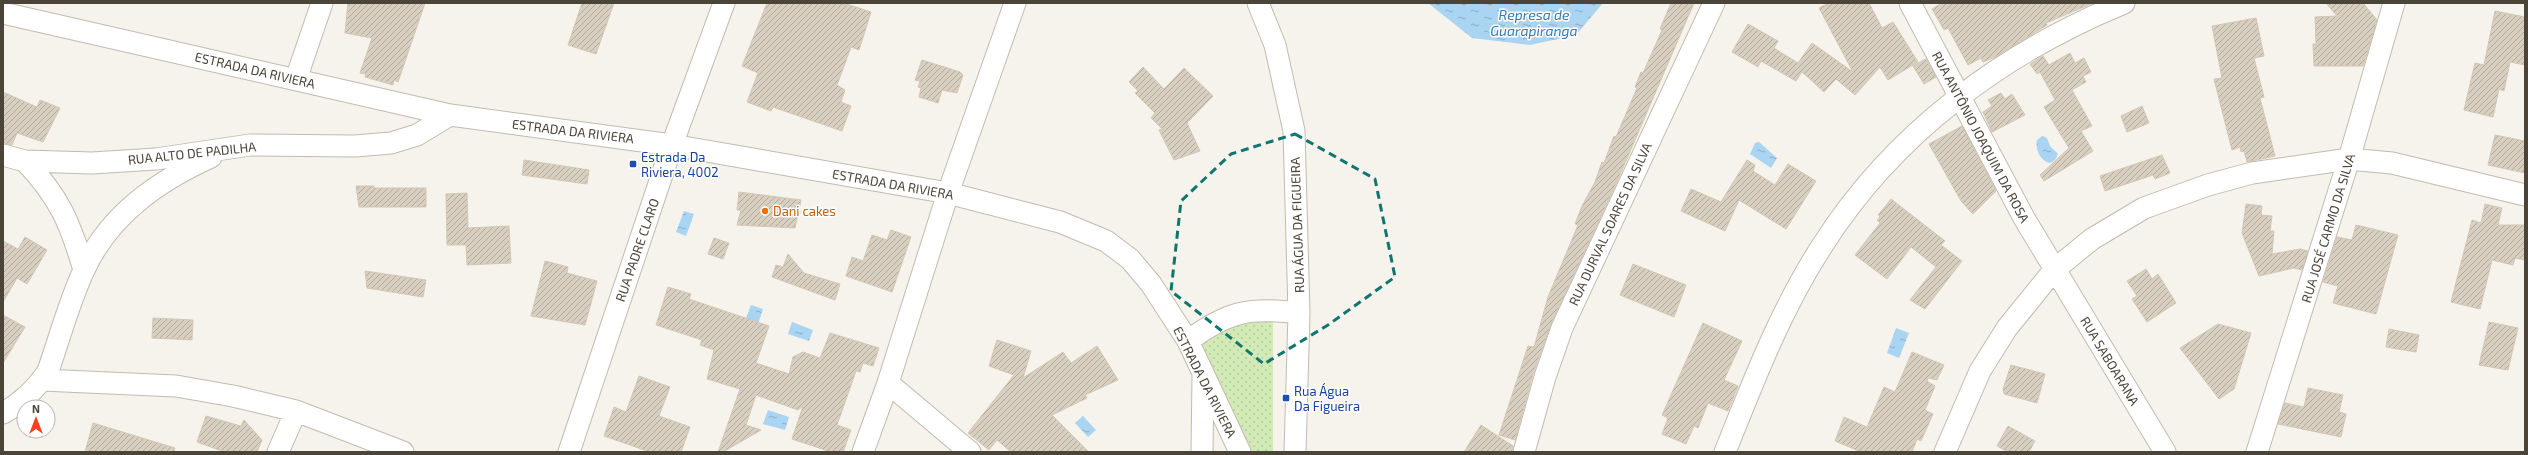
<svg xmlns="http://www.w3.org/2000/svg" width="2528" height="455" font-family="'Exo 2',sans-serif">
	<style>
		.grass { fill: url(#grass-dots) }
		.water { fill: url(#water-ripples) }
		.building { fill: url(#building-hatch); stroke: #d3c7b4 }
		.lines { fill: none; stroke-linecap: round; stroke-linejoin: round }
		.minor-casing { stroke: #c2bbae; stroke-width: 23 }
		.minor { stroke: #fff; stroke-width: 21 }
		.marked { fill: none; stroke: #0f766e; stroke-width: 3; stroke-dasharray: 8 5; stroke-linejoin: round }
		.transit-dot { fill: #1a4fb4; stroke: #fff; stroke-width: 1.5 }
		.food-dot { fill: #e8710a; stroke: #fff; stroke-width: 1.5 }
		.labels { text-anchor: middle; stroke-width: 3; stroke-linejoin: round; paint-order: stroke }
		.street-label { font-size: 13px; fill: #4b4439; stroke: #fff }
		.transit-label { font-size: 13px; fill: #164399; stroke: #fff; text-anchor: start }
		.food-label { font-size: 13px; fill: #c56008; stroke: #fff; text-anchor: start }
		.water-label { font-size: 14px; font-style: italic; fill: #2e7ab2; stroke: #fff }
	</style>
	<defs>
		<pattern id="grass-dots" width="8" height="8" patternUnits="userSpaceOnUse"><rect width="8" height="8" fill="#d2eab5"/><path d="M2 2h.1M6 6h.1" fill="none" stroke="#b6ca9c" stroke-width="1.8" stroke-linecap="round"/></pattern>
		<pattern id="water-ripples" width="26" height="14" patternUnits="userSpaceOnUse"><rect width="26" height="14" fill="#a9d4f2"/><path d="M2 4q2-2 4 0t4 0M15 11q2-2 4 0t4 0" fill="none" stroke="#8caec5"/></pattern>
		<pattern id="building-hatch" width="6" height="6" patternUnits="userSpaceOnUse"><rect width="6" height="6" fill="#d8cfc1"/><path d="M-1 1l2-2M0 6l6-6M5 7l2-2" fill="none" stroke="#b1aa9e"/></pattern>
	</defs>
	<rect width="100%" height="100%" fill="#f6f3ec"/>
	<path class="grass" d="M 1244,320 L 1273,321 L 1273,452 L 1248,452 L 1195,340 Z"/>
	<path class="water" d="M 1428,3 L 1603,3 L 1576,35 L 1530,45 L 1472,38 Z
		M 2042,136 L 2047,138 L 2050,146 L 2058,154 L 2055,160 L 2050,163 C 2040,161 2035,149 2037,140 Z
		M 1759,142 L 1777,158 L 1771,168 L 1750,154 L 1755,143 Z
		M 684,211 L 694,214 L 686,236 L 676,232 Z
		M 751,305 L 763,309 L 756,330 L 743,326 Z
		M 792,322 L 813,330 L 809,341 L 788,334 Z
		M 1896,328 L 1909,333 L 1899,358 L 1887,353 Z
		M 768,410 L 789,417 L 785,430 L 763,424 Z
		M 1083,416 L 1096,430 L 1088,437 L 1075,423 Z"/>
	<path class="building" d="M 348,3 L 425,3 L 398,82 L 394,80 L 393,85 L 365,77 L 366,74 L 360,73 L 372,38 L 345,33 Z
		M 582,3 L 614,3 L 596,54 L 568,45 Z
		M 767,3 L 844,3 L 871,12 L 859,50 L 851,47 L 837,85 L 845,90 L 841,102 L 851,106 L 842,131 L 773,107 L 771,111 L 747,102 L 758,73 L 742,66 Z
		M 1671,3 L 1694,3 L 1616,184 L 1551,324 L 1533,374 L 1515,440 L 1499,435 L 1528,346 L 1534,347 L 1548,297 L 1578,225 L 1575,224 L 1582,206 L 1595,182 L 1602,162 L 1604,163 L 1614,136 L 1616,137 L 1637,88 L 1635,87 L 1641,72 L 1643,73 L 1662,30 L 1660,29 Z
		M 1829,3 L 1869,3 L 1882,28 L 1893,22 L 1918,62 L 1888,80 L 1880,67 L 1855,95 L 1836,79 L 1824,92 L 1802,72 L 1796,81 L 1761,61 L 1758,67 L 1732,52 L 1748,24 L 1778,41 L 1774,48 L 1798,63 L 1812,43 L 1853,72 L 1819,8 Z
		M 1942,3 L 2093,3 L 2046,23 L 2047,25 L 1995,57 L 1983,62 L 1981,58 L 1968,65 L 1948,28 L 1944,30 L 1932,9 Z
		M 2326,3 L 2363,3 L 2377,20 L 2363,66 L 2314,66 L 2313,44 L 2316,44 L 2315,17 L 2337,16 Z
		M 2495,11 L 2525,17 L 2525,65 L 2510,62 L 2504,91 L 2499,89 L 2493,117 L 2464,110 L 2475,63 L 2484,65 Z
		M 2256,18 L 2264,56 L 2254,58 L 2264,97 L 2260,98 L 2275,156 L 2247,162 L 2244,151 L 2241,152 L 2240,147 L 2232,150 L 2214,79 L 2222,78 L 2212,26 Z
		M 2070,53 L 2075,63 L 2084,58 L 2091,72 L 2083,76 L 2086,82 L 2072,90 L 2092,126 L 2081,131 L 2093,151 L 2044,181 L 2040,175 L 2069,148 L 2044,107 L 2055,100 L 2040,72 L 2037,74 L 2030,64 L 2043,56 L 2049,65 Z
		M 1926,59 L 1936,77 L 1924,84 L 1913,66 Z
		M 922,60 L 960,72 L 963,75 L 957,93 L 942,90 L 938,103 L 919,97 L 921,88 L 918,87 L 920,81 L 915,80 Z
		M 1143,67 L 1164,89 L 1184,68 L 1213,96 L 1187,123 L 1200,151 L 1174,160 L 1159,130 L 1162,129 L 1151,118 L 1155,113 L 1135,93 L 1138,91 L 1129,82 Z
		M 3,92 L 37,107 L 40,100 L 60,108 L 43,142 L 17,133 L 12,145 L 3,143 Z
		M 2001,93 L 2005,99 L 2012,94 L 2025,115 L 1992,132 L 1983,112 L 1992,106 L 1988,100 Z
		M 2142,106 L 2149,123 L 2127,132 L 2121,116 Z
		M 1962,126 L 1996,191 L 1973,214 L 1961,201 L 1929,144 Z
		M 2495,135 L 2525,141 L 2525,173 L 2488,165 Z
		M 2162,155 L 2170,173 L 2155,179 L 2153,175 L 2105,191 L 2100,176 Z
		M 524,160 L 589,170 L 587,184 L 522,175 Z
		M 1747,160 L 1755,165 L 1753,171 L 1775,185 L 1788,164 L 1816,181 L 1786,229 L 1739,200 L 1725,231 L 1681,211 L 1691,189 L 1721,202 Z
		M 356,186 L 374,186 L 374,188 L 426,188 L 426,207 L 359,207 Z
		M 739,192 L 801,200 L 795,228 L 737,225 L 741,210 L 737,210 Z
		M 467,193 L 468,228 L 509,226 L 511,263 L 467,265 L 466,245 L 447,245 L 446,194 Z
		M 1891,199 L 1945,241 L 1941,245 L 1962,261 L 1925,309 L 1910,300 L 1936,267 L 1911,247 L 1887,279 L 1855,255 L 1880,223 L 1877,220 L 1880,217 L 1878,215 Z
		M 2246,204 L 2262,206 L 2261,215 L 2272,216 L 2270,231 L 2274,231 L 2272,254 L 2300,249 L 2308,251 L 2302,270 L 2294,268 L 2259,276 L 2242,233 Z
		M 2485,204 L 2502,208 L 2498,225 L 2525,225 L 2525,260 L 2515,258 L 2513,265 L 2492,260 L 2480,309 L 2451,302 L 2472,220 L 2481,223 Z
		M 2356,225 L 2398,235 L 2376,314 L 2333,303 L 2338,286 L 2323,282 L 2337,237 L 2352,240 Z
		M 891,230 L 911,237 L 892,292 L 846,276 L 852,257 L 863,261 L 872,235 L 887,240 Z
		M 25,237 L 47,250 L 27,284 L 17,278 L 3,302 L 3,241 L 18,249 Z
		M 714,238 L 729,243 L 723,259 L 708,254 Z
		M 788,254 L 804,273 L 840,284 L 835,300 L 772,277 L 776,265 L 783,267 Z
		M 545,261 L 568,267 L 567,273 L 597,281 L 585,325 L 531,316 Z
		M 1633,264 L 1686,285 L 1674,317 L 1620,295 Z
		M 2146,269 L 2152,279 L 2158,274 L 2176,303 L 2147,322 L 2132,299 L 2137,296 L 2127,281 Z
		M 365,271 L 426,280 L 423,297 L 367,288 Z
		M 668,287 L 691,294 L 689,299 L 769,326 L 756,363 L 789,374 L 793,357 L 803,352 L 820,358 L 830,333 L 879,348 L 873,366 L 863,363 L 860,372 L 856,371 L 837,425 L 851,430 L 843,452 L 831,452 L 792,439 L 803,406 L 798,410 L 756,395 L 746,425 L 761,430 L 723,452 L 718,452 L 740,389 L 707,379 L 714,350 L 700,345 L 702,340 L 656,325 Z
		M 3,315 L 25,327 L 3,363 Z
		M 153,318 L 193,320 L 192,340 L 152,338 Z
		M 2489,322 L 2518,328 L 2508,370 L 2479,365 Z
		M 1703,323 L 1742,341 L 1724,380 L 1738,386 L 1728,411 L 1708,403 L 1698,428 L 1694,426 L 1686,444 L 1662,434 L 1668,418 L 1662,415 Z
		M 2218,324 L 2251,333 L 2234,389 L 2219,399 L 2180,348 Z
		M 2389,329 L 2419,335 L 2416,352 L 2386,347 Z
		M 997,340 L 1031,351 L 1023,378 L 1063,352 L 1071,363 L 1097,346 L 1118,380 L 1085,395 L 1087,398 L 1052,415 L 1089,452 L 1011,452 L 997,440 L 989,450 L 968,433 L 1014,375 L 989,366 Z
		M 1912,352 L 1944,365 L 1937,380 L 1928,378 L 1927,381 L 1935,386 L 1925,410 L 1933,414 L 1921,441 L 1917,439 L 1912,452 L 1861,452 L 1835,441 L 1844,417 L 1867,427 L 1884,387 L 1895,392 Z
		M 2011,365 L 2045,374 L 2037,403 L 2004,394 L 2003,389 Z
		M 639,376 L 670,387 L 659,416 L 690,427 L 681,452 L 650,452 L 604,436 L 614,407 L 626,412 Z
		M 2308,388 L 2343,395 L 2339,412 L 2346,414 L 2341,437 L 2278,424 L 2285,403 L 2304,407 Z
		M 206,416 L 241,426 L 244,420 L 262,440 L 257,452 L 225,452 L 197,442 Z
		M 93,423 L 175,448 L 174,452 L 85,452 Z
		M 1481,425 L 1513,446 L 1512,452 L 1464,452 Z
		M 2008,426 L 2035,441 L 2029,452 L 2008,452 L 1997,446 Z"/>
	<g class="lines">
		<defs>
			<path id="minor" d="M 1258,3 L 1275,45 L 1294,131 L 1299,313 L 1295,452
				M 1910,3 L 2024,218 L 2165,452
				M 3,13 L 450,115 L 672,145 L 948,193 L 1060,222 L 1106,241 L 1130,259 L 1151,284 L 1188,341 L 1240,452
				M 296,79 L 322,3
				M 3,155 L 25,161 L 92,163 L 156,159 L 250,145 L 355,146 L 391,143 L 417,135 L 450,115
				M 25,161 C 59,197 70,222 84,270
				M 1188,341 C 1228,311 1250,307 1299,313
				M 42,380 L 176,386 L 233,396 L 296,411 L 403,452
				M 888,383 L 970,452
				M 3,413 C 20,404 38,387 48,371 C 60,337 69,302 84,270 C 109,215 158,181 211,157
				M 278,452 L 296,411
				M 569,452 L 672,145 L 724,3
				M 863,452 L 888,383 L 948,193 L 1015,3
				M 1202,452 L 1203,377
				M 1524,452 L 1545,377 L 1562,328 L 1714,3
				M 1725,452 C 1753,382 1781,309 1822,246 C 1893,134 2002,53 2124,3
				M 1945,452 L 1980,371 L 2007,328 L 2054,270 L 2092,239 L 2144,208 L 2208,185 L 2252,173 L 2349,159 L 2392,163 L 2525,195
				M 2257,452 L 2349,159 L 2394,3"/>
		</defs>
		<use href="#minor" class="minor-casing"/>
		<use href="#minor" class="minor"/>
	</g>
	<path class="marked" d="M 1295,134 L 1375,179 L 1395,277 L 1328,325 L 1264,364 L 1171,291 L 1181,201 L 1231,154 Z"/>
	<g class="transit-dot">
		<rect x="629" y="160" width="8" height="8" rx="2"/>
		<rect x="1282" y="394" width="8" height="8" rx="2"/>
	</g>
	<circle class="food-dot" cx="765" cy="211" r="4"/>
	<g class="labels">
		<g class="street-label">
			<text transform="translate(255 70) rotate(13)" y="5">ESTRADA DA RIVIERA</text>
			<text transform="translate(573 131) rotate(7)" y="5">ESTRADA DA RIVIERA</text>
			<text transform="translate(1981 137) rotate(62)" y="5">RUA ANTÔNIO JOAQUIM DA ROSA</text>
			<text transform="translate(192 153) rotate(-6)" y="5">RUA ALTO DE PADILHA</text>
			<text transform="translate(893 184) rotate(10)" y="5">ESTRADA DA RIVIERA</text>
			<text transform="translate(1610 224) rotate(-65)" y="5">RUA DURVAL SOARES DA SILVA</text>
			<text transform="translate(1297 225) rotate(-92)" y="5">RUA ÁGUA DA FIGUEIRA</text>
			<text transform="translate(2328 228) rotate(-73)" y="5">RUA JOSÉ CARMO DA SILVA</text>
			<text transform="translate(637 250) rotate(-71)" y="5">RUA PADRE CLARO</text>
			<text transform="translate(2110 361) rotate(59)" y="5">RUA SABOARANA</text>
			<text transform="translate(1205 382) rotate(63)" y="5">ESTRADA DA RIVIERA</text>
		</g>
		<g class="transit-label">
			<text x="641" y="162">Estrada Da<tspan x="641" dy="15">Riviera, 4002</tspan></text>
			<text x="1294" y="396">Rua Água<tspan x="1294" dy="15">Da Figueira</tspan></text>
		</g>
		<g class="food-label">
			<text x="773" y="216">Dani cakes</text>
		</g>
		<g class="water-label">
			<text x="1534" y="20">Represa de<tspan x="1534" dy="16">Guarapiranga</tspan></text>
		</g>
	</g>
	<rect width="2528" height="455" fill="none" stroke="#4b4439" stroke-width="8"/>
	<g transform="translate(36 419)"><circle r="19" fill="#ffffff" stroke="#b7b4b0"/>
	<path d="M0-3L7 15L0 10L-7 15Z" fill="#fc3f1d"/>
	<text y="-6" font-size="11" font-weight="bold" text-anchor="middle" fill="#4b4439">N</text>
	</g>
</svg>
